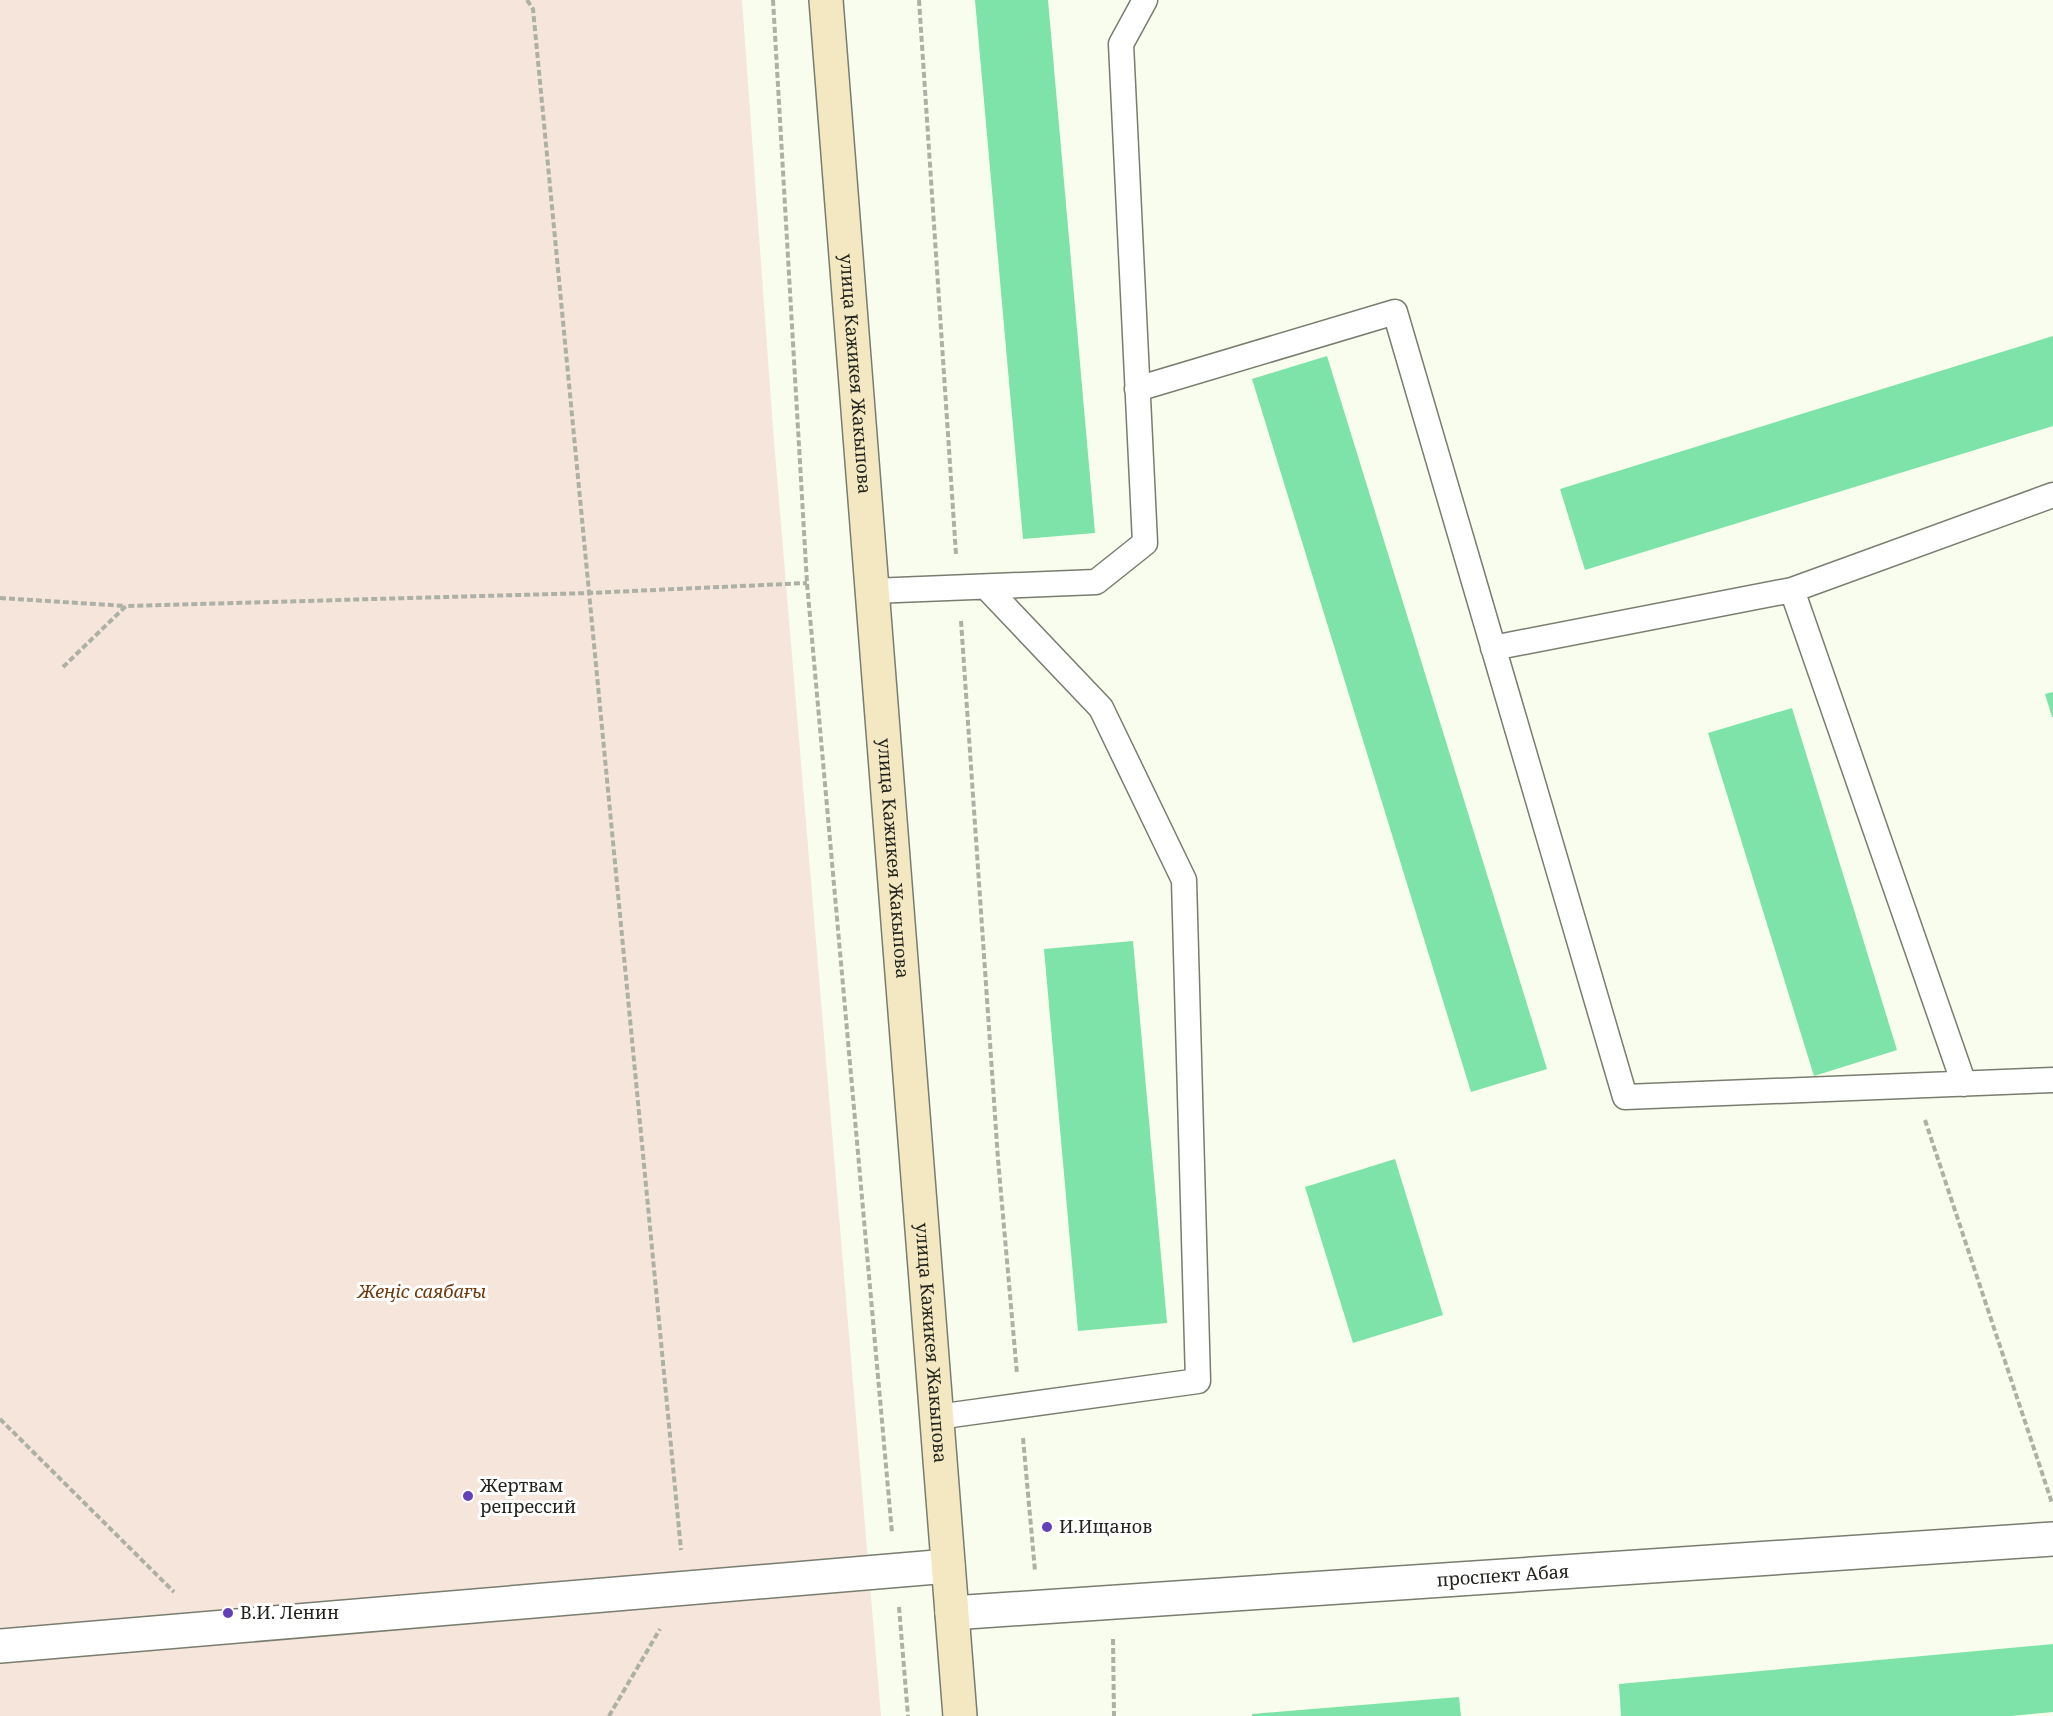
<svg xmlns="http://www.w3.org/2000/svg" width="2053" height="1716" font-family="'Noto Serif',serif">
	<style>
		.green { fill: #f6e5da }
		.building { fill: #7ee3a8 }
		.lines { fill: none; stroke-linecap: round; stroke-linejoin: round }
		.lane-casing { stroke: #787d6f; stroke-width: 27 }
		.street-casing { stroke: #787d6f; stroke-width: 36 }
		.secondary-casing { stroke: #787d6f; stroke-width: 36 }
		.path { stroke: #adb1a5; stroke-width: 4; stroke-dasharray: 6 3; stroke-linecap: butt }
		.lane { stroke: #fff; stroke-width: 24 }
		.street { stroke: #fff; stroke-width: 33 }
		.secondary { stroke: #f4e8c2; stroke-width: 33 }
		.poi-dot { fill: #633fb8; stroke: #fff; stroke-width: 2 }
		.labels { text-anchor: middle; stroke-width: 6; stroke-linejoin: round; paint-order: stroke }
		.street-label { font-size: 18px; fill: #22241e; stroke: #fff }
		.park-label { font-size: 18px; font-style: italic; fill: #6f390a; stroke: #fff }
		.poi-label { font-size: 18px; fill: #22241e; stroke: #fff; text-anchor: start }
	</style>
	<rect width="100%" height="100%" fill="#f8fdee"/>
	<path class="green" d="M 0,0 L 742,0 L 773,429 L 881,1716 L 0,1716 Z"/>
	<path class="building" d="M 975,0 L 1048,0 L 1095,533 L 1023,539 Z
		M 2053,336 L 2053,426 L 1585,570 L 1560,489 Z
		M 1327,356 L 1547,1069 L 1471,1092 L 1252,379 Z
		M 2053,692 L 2053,717 L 2052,717 L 2045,694 Z
		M 1792,708 L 1897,1050 L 1814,1076 L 1708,733 Z
		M 1133,941 L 1167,1323 L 1078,1331 L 1044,949 Z
		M 1395,1159 L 1443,1315 L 1353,1343 L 1305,1187 Z
		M 2053,1644 L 2053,1712 L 2011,1716 L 1621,1716 L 1619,1684 Z
		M 1459,1697 L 1461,1716 L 1252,1716 L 1252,1714 Z"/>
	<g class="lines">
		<defs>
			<path id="lane" d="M 1137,389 L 1395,312 L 1625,1097 L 2053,1080
				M 1792,590 L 2053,495
				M 872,591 L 1096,582 L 1145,543 L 1121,44 L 1145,0
				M 1493,648 L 1792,590 L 1964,1084
				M 937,1417 L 1198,1381 L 1184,880 L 1101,708 L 986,587"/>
			<g id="street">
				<path id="s1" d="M 952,1613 L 2053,1539"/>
				<path d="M 0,1646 L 948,1566"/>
			</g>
			<g id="secondary">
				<path id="s2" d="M 826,0 L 960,1716"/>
			</g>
		</defs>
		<use href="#lane" class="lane-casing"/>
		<use href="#street" class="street-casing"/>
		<use href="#secondary" class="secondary-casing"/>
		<path class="path" d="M 527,0 L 533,9 L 681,1550
			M 773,0 L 807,583 L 892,1533
			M 919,0 L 956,554
			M 0,598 L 126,606
			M 961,621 L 998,1159 L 1017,1374
			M 63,667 L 126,606 L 589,593 L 807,583
			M 1925,1120 L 2052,1503
			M 0,1419 L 174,1592
			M 1023,1438 L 1035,1571
			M 899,1607 L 908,1716
			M 1113,1639 L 1114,1716
			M 609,1716 L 660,1629"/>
		<use href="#lane" class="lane"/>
		<use href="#street" class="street"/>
		<use href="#secondary" class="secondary"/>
	</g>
	<g class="poi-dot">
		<circle cx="468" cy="1496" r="6"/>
		<circle cx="1047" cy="1527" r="6"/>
		<circle cx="228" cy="1613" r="6"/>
	</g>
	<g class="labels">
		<g class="street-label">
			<text dy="6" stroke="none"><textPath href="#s2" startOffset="375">улица Кажикея Жакыпова</textPath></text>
			<text dy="6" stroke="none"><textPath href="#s2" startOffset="861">улица Кажикея Жакыпова</textPath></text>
			<text dy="6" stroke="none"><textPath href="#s2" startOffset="1347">улица Кажикея Жакыпова</textPath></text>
			<text dy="6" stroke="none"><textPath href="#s1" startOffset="552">проспект Абая</textPath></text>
		</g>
		<g class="park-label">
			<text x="422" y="1298">Жеңіс саябағы</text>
		</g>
		<g class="poi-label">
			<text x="480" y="1492">Жертвам<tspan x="480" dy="21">репрессий</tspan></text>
			<text x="1059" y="1533">И.Ищанов</text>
			<text x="240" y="1619">В.И. Ленин</text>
		</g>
	</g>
</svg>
